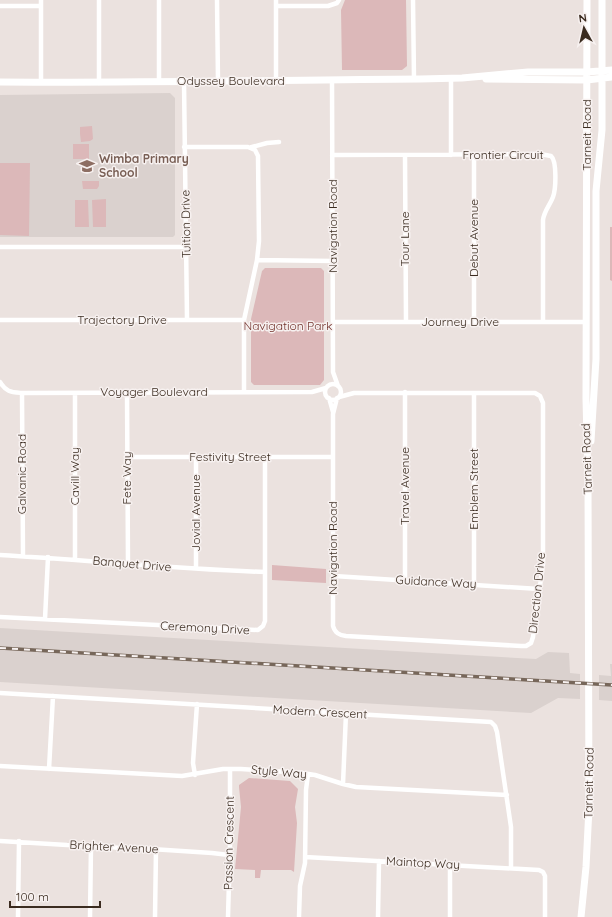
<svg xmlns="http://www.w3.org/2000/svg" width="612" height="917" font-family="Quicksand,sans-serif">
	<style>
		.built { fill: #dad1ce }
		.green { fill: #dcb8b9 }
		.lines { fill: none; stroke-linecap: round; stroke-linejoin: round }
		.street { stroke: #fff; stroke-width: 4.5 }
		.secondary { stroke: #fff; stroke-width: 7 }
		.rail-casing { stroke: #77675a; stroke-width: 3.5 }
		.rail { stroke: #f7f1f0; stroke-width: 2; stroke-dasharray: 6; stroke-linecap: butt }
		.labels { text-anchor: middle; stroke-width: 3; stroke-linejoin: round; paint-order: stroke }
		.street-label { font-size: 12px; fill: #3b2c20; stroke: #f7f1f0 }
		.education-label { font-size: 12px; font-weight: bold; fill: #785e54; stroke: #f7f1f0; text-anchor: start }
		.park-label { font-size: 12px; fill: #72312b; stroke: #f7f1f0 }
	</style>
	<rect width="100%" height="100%" fill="#ebe2df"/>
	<path class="built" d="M 170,93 L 175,98 L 175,235 L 173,237 L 0,237 L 0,95 Z
		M 0,628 L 536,659 L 548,652 L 569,653 L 570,673 L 580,674 L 580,699 L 558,698 L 531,713 L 0,682 Z
		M 610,664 L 612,664 L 612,701 L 599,700 L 599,675 L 611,676 Z"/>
	<path class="green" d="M 345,0 L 406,0 L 407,66 L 402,70 L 342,70 L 341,10 Z
		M 92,126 L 93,139 L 90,141 L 81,142 L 80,134 L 80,127 Z
		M 73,144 L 89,144 L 89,159 L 73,159 Z
		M 0,163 L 30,163 L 29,236 L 0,235 Z
		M 82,181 L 99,181 L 99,186 L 97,189 L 83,189 Z
		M 106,199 L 106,227 L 93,227 L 92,200 Z
		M 75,200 L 88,200 L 89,227 L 75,227 Z
		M 610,227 L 612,227 L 612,281 L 610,280 Z
		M 265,268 L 321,268 L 324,271 L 324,380 L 320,385 L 254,385 L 251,382 L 251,319 L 262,271 Z
		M 272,565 L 326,569 L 326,583 L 272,580 Z
		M 249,778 L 290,781 L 298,789 L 295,807 L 297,823 L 294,872 L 291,870 L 261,870 L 260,878 L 255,878 L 255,870 L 235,869 L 241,807 L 239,787 L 239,785 Z"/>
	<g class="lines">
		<path class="street" d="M 41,0 L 41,82
			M 217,0 L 218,81
			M 276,0 L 276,81
			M 413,0 L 414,79
			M 0,6 L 41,6
			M 276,6 L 328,6 L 337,3 L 339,0
			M 332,80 L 333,372 L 338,386
			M 159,81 L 159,0
			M 184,81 L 187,319
			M 99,83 L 99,0
			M 184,147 L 248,147 L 255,150 L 258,156 L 259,241 L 257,260 L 244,320 L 244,392
			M 252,147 L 267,143 L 279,142
			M 332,155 L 540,154 L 551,156 C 557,161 556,189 553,197 C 550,205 544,211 543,220 L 543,322
			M 405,155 L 406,322
			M 451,155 L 451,78
			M 474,155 L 474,322
			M 0,247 L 186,247
			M 257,260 L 333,261
			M 0,320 L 244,320
			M 333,322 L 586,322
			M 0,382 C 6,392 11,392 22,393 L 312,392 L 326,388
			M325 392a8 8 0 1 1 16 0a8 8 0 1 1-16 0Z
			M 127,392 L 128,564
			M 405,392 L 405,581
			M 22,393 L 23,556
			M 75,393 L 75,559
			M 329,398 L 333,412
			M 337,398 L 333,414 L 333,626 C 335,633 339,635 346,636 L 521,646 L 526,646 L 531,643 L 533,637 L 543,564 L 543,403 L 540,396 L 535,393 L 354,393 L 339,397
			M 127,457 L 333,457
			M 0,555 C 88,560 176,569 265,572
			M 196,568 L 196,457
			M 334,576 L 539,589
			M 474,584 L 474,393
			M 0,617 L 258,630 L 263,626 L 265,621 L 265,457
			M 45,619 L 48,557
			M 0,693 L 491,722 L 495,726 L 497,732 L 511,827 L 511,868
			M 0,766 L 182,776 L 223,769 L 241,769 L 302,773 L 315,775 L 343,784 L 356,787 L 507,795
			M 49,769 L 53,696
			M 195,775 L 193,763 L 197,704
			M 343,784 L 346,713
			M 0,841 L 67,845 L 104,846 L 119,848 L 136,848 L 212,853 L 229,855
			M 305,857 L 539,870 L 543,872 L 545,876 L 545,917
			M 18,917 L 19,841
			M 90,917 L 91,846
			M 155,917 L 156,849
			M 228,917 L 230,846 L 230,769
			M 299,917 L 300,886 L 305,863 L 306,790 L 308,774
			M 378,917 L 379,861
			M 450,917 L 450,865"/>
		<path class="secondary" d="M 486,79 L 587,80 L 612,77
			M 0,82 C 140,83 280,80 420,79 L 462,78 L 528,72 L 587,72 L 612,70
			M 591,441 L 596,359 L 596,191 L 602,130 L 602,0
			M 581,917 L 586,867 L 589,808 L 588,480 L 586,399 L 587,0"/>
		<defs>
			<path id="rail" d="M 0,648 L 612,685"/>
		</defs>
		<use href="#rail" class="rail-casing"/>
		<use href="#rail" class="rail"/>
	</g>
	<defs>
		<symbol id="school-bare" viewBox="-9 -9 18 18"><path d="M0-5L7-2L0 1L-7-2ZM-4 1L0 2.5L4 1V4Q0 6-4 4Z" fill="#8d6e63" stroke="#f7f1f0" stroke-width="2.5" paint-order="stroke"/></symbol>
	</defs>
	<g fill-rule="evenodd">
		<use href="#school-bare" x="76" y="155" width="22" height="22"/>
	</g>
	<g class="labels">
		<g class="street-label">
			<text x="231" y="85">Odyssey Boulevard</text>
			<text transform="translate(587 135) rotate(-90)" y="4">Tarneit Road</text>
			<text x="503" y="159">Frontier Circuit</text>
			<text transform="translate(186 224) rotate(-91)" y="4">Tuition Drive</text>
			<text transform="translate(333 226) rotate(-90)" y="4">Navigation Road</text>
			<text transform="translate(474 238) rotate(-90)" y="4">Debut Avenue</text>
			<text transform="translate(405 239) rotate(-90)" y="4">Tour Lane</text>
			<text x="122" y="324">Trajectory Drive</text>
			<text x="460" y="326">Journey Drive</text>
			<text x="154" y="396">Voyager Boulevard</text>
			<text x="230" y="461">Festivity Street</text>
			<text transform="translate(587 459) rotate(-92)" y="4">Tarneit Road</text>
			<text transform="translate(22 474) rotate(-90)" y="4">Galvanic Road</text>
			<text transform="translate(75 476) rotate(-90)" y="4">Cavill Way</text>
			<text transform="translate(127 478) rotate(-90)" y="4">Fete Way</text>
			<text transform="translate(405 486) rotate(-90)" y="4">Travel Avenue</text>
			<text transform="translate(474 489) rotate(-90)" y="4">Emblem Street</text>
			<text transform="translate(196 513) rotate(-90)" y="4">Jovial Avenue</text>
			<text transform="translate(333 548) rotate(-90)" y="4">Navigation Road</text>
			<text transform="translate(132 564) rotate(5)" y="4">Banquet Drive</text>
			<text transform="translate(436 582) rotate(3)" y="4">Guidance Way</text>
			<text transform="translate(537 593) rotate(-84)" y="4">Direction Drive</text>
			<text transform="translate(205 628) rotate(3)" y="4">Ceremony Drive</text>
			<text transform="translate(320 712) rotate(3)" y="4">Modern Crescent</text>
			<text transform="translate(279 772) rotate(5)" y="4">Style Way</text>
			<text transform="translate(589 783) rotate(-89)" y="4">Tarneit Road</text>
			<text transform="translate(229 843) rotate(-89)" y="4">Passion Crescent</text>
			<text transform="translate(114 847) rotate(3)" y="4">Brighter Avenue</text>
			<text transform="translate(423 863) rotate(3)" y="4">Maintop Way</text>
		</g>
		<g class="education-label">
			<text x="99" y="163">Wimba Primary<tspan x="99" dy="14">School</tspan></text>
		</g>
		<g class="park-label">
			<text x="288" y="330">Navigation Park</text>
		</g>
	</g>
	<g transform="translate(584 28) rotate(352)" stroke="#f7f1f0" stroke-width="3" paint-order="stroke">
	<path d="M0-3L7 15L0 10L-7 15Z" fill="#3b2c20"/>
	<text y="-6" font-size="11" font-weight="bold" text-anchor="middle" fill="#3b2c20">N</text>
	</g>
	<path d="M10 901v6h90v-6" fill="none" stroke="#3b2c20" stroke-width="2"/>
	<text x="16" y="901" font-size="12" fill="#3b2c20" stroke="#f7f1f0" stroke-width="3" paint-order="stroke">100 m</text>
</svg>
